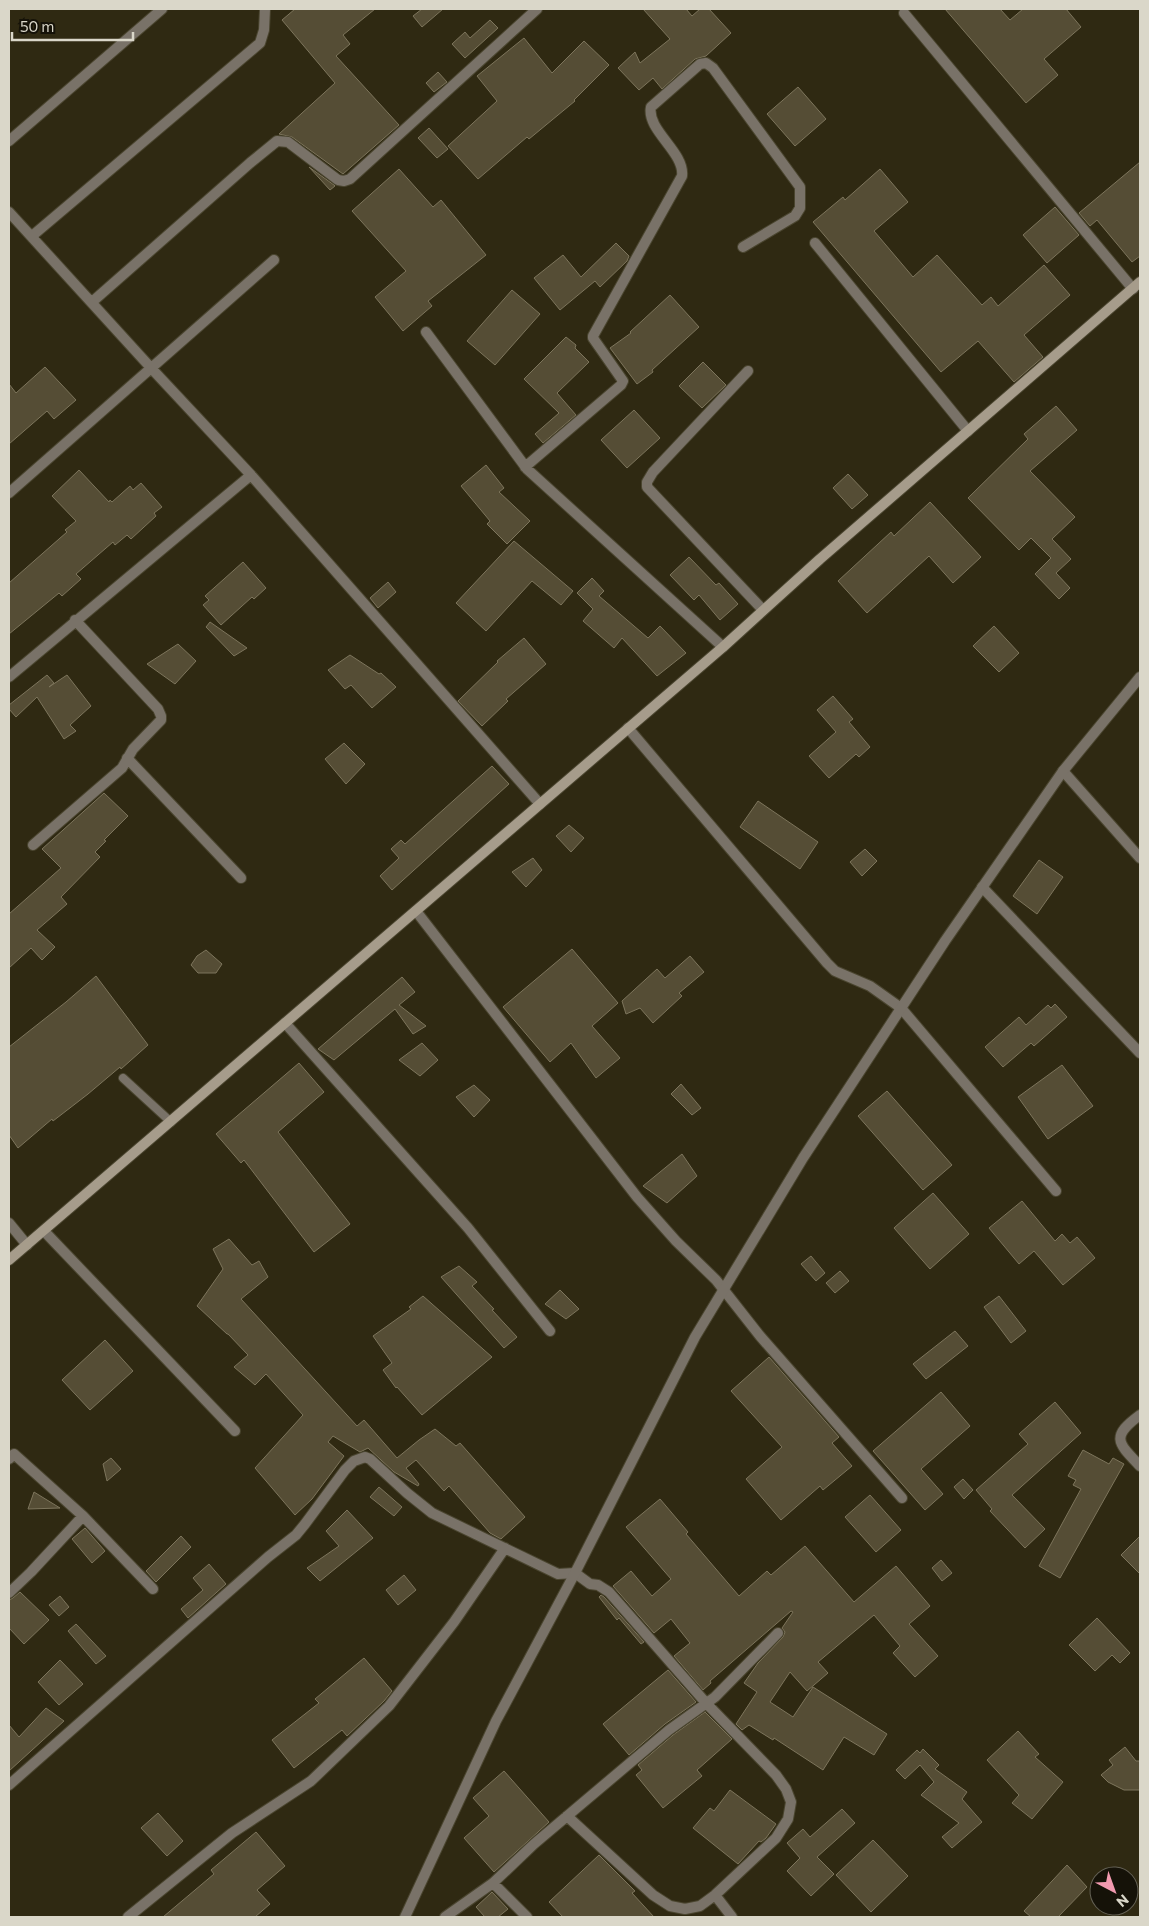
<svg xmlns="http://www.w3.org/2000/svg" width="1149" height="1926" font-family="Commissioner,sans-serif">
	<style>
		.building { fill: #554d35; stroke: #7d755c }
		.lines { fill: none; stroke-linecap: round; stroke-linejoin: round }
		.service-casing { stroke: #4a452f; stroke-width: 10 }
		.minor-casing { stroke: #4a452f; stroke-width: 12 }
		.tertiary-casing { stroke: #4a452f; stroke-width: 12 }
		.secondary-casing { stroke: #4a452f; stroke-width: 12 }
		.service { stroke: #797268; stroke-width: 8 }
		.minor { stroke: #797268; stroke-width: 10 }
		.tertiary { stroke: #797268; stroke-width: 10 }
		.secondary { stroke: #a69c8b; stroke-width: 10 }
	</style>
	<rect width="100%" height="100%" fill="#2f2912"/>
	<path class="building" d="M 295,9 L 375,9 L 343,35 L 350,44 L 336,56 L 399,125 L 343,174 L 292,137 L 279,134 L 335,83 L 282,20 Z
		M 422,9 L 443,9 L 422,27 L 413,16 Z
		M 643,9 L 686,9 L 692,16 L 700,9 L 709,9 L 731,33 L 706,56 L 695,59 L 662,89 L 653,78 L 639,90 L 618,68 L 635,52 L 640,63 L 670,39 Z
		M 945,9 L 1000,9 L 1010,20 L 1023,9 L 1066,9 L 1081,27 L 1044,59 L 1058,75 L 1026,103 Z
		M 490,20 L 498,28 L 465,58 L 452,44 L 465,32 L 470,38 Z
		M 524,38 L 552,73 L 584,41 L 609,65 L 574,100 L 575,101 L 529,139 L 527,137 L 478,179 L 448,146 L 497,101 L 477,76 Z
		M 438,72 L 447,82 L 434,92 L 426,83 Z
		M 798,87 L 826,119 L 795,146 L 767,114 Z
		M 429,128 L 448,149 L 437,158 L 418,138 Z
		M 1140,162 L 1140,256 L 1132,262 L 1097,220 L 1090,226 L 1079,213 Z
		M 309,167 L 334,185 L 335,186 L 330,190 Z
		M 399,169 L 433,207 L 441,200 L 486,255 L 428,301 L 432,306 L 403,331 L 375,297 L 406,271 L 352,211 Z
		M 880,169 L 908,202 L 874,231 L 913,277 L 937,255 L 982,305 L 991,297 L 998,306 L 1044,265 L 1070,295 L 1024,335 L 1043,357 L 1014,382 L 978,341 L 941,372 L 813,222 L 843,197 L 845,200 Z
		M 1055,207 L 1079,235 L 1047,263 L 1023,235 Z
		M 616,243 L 629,256 L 627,261 L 600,287 L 595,281 L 560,310 L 534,278 L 563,255 L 581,277 Z
		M 512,290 L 540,314 L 495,365 L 467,341 Z
		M 670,295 L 699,327 L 652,370 L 653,372 L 637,384 L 610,348 L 631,333 L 630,332 Z
		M 566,337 L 576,345 L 575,348 L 589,362 L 557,393 L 576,415 L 543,443 L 535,434 L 559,413 L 524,379 Z
		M 703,362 L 726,385 L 702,408 L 679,386 Z
		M 45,367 L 76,400 L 54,419 L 47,411 L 9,444 L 9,384 L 16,393 Z
		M 1056,406 L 1077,430 L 1030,471 L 1075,517 L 1052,539 L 1071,559 L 1056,573 L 1070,588 L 1059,599 L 1035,574 L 1051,558 L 1031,538 L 1019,550 L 968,498 L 1028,439 L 1024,434 Z
		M 634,410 L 660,438 L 627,468 L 601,440 Z
		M 486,465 L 504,488 L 499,492 L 530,521 L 507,544 L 487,524 L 490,521 L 461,486 Z
		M 79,470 L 109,502 L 110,500 L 112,502 L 130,486 L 133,490 L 141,483 L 162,507 L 154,513 L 156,516 L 131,539 L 127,535 L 115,545 L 113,542 L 76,574 L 81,579 L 62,596 L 59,593 L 9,634 L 9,583 L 59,539 L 67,532 L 65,530 L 76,521 L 52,496 Z
		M 848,474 L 868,495 L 852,509 L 833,488 Z
		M 930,502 L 981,557 L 953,583 L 929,556 L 867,613 L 838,581 L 891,532 L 894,536 Z
		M 514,541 L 573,591 L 561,605 L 532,581 L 486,631 L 456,603 Z
		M 689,557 L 716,585 L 719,583 L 738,604 L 720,620 L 699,595 L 694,600 L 670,575 Z
		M 243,562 L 266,588 L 254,599 L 252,597 L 221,625 L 203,605 L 209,600 L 205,596 Z
		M 592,578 L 604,591 L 599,596 L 648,638 L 660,626 L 686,653 L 657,676 L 622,638 L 614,648 L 583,621 L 593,609 L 577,593 Z
		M 388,582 L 396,592 L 378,608 L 370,598 Z
		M 210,622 L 247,648 L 234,656 L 206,627 Z
		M 994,626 L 1019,653 L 999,672 L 973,646 Z
		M 524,638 L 546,664 L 506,699 L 508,701 L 482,726 L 458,701 L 498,662 L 497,661 Z
		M 178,644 L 196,661 L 175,684 L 147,664 Z
		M 350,655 L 379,674 L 381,673 L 396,687 L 372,708 L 351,685 L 345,689 L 328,670 Z
		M 47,675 L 54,683 L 49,687 L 67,675 L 91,706 L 70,725 L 76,731 L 64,739 L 37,697 L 16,717 L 9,709 L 9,705 Z
		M 833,696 L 853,719 L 849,722 L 870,747 L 859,757 L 856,754 L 829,778 L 809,756 L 836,732 L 817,710 Z
		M 344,743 L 365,764 L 346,784 L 325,759 Z
		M 492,766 L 509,784 L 392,890 L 380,876 L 399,858 L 391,849 L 401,840 L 405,844 Z
		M 104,793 L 128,816 L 104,840 L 106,841 L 95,852 L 100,857 L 61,897 L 67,904 L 37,930 L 55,947 L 42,960 L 31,948 L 9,968 L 9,914 L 61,868 L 42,849 Z
		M 758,801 L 818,842 L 800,869 L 740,827 Z
		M 569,825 L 584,838 L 571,852 L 556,836 Z
		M 865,849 L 877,861 L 862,876 L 850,862 Z
		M 533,858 L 542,870 L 526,887 L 512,872 Z
		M 1039,860 L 1063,877 L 1037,914 L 1013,896 Z
		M 572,949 L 618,1003 L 592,1026 L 620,1058 L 596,1078 L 571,1043 L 550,1062 L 503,1007 Z
		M 206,950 L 222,964 L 216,973 L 198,973 L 191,965 L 197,956 Z
		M 690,956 L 704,972 L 679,993 L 682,996 L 653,1023 L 640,1008 L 626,1014 L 622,1001 L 657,969 L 665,978 Z
		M 96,976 L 148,1045 L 121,1069 L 120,1067 L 88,1094 L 53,1121 L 52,1119 L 18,1148 L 9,1135 L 9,1047 L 66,1002 Z
		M 402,977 L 415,992 L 399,1005 L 426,1026 L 413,1034 L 395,1009 L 334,1060 L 318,1049 Z
		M 1055,1004 L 1067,1017 L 1034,1046 L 1031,1043 L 1003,1067 L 985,1047 L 1019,1017 L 1026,1025 L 1048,1005 L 1051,1008 Z
		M 422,1043 L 438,1060 L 420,1076 L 399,1060 Z
		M 299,1063 L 324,1092 L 278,1132 L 350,1224 L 314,1252 L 244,1160 L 241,1163 L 216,1134 Z
		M 1062,1065 L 1093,1106 L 1048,1139 L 1018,1097 Z
		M 681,1084 L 701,1108 L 692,1115 L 671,1094 Z
		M 474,1085 L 490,1100 L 474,1117 L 456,1097 Z
		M 887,1091 L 952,1165 L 923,1190 L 858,1116 Z
		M 682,1154 L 697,1176 L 667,1203 L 643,1186 Z
		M 933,1193 L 969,1234 L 930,1269 L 894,1228 Z
		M 1022,1201 L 1055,1241 L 1062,1234 L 1070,1243 L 1077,1237 L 1095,1258 L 1063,1285 L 1034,1251 L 1019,1264 L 989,1228 Z
		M 229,1239 L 252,1265 L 259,1261 L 268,1277 L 241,1299 L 357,1426 L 364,1420 L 397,1458 L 419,1440 L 435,1429 L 456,1446 L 460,1443 L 525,1517 L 501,1539 L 490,1533 L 449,1486 L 444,1491 L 416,1460 L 406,1468 L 419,1484 L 418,1486 L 394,1472 L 368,1448 L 360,1452 L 333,1436 L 328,1442 L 344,1456 L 312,1499 L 295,1515 L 255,1468 L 303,1415 L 266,1374 L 255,1385 L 234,1367 L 248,1355 L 228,1334 L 227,1334 L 197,1306 L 223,1269 L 213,1249 Z
		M 811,1256 L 825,1273 L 816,1281 L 801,1264 Z
		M 459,1266 L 477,1282 L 472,1286 L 494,1309 L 492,1310 L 517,1337 L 504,1348 L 441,1277 Z
		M 840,1271 L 849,1281 L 835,1293 L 826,1283 Z
		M 560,1290 L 579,1309 L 566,1319 L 545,1304 Z
		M 423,1296 L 492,1357 L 422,1415 L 397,1387 L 396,1388 L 383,1370 L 392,1363 L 373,1336 L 411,1309 L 409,1307 Z
		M 999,1296 L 1026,1331 L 1011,1343 L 984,1307 Z
		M 955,1331 L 968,1346 L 926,1379 L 913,1364 Z
		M 105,1340 L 133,1371 L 90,1410 L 62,1380 Z
		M 769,1357 L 839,1437 L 832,1443 L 852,1466 L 823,1490 L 820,1486 L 781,1520 L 746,1479 L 782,1447 L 731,1391 Z
		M 941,1392 L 970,1426 L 921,1469 L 943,1494 L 925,1510 L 873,1451 Z
		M 1055,1402 L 1081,1433 L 1012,1495 L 1045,1529 L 1025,1548 L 990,1511 L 992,1509 L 976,1490 L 1028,1444 L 1019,1434 Z
		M 1083,1450 L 1109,1464 L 1113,1458 L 1124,1464 L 1060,1578 L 1039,1566 L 1081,1489 L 1073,1485 L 1076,1480 L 1068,1476 Z
		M 111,1458 L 121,1469 L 107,1481 L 103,1464 Z
		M 963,1479 L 973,1490 L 964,1499 L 954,1487 Z
		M 379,1487 L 402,1507 L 394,1516 L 370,1497 Z
		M 34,1492 L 60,1508 L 28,1509 Z
		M 870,1495 L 901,1530 L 876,1552 L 845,1517 Z
		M 660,1499 L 688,1532 L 686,1534 L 739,1596 L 767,1571 L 771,1575 L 805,1546 L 854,1602 L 896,1566 L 930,1606 L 909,1624 L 938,1656 L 915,1677 L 893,1653 L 900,1646 L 874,1615 L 818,1662 L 828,1673 L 807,1691 L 790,1672 L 770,1702 L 793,1717 L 813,1687 L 887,1734 L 874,1755 L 844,1737 L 823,1770 L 774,1738 L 773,1740 L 749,1725 L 742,1730 L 736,1724 L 757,1692 L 744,1683 L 758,1663 L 783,1637 L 785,1632 L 782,1628 L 793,1612 L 791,1611 L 710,1681 L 711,1683 L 703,1690 L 674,1656 L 690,1643 L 671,1619 L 654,1633 L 613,1586 L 631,1571 L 652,1596 L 671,1579 L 626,1527 Z
		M 347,1510 L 373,1538 L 320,1581 L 307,1568 L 339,1546 L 326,1531 Z
		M 85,1528 L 105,1551 L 92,1563 L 72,1539 Z
		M 181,1536 L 191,1547 L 156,1582 L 146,1571 Z
		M 1140,1536 L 1140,1574 L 1121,1555 Z
		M 941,1560 L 952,1573 L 942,1581 L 932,1568 Z
		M 209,1564 L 226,1584 L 188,1618 L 181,1609 L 203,1590 L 193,1578 Z
		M 404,1575 L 416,1590 L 398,1605 L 386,1590 Z
		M 20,1592 L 49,1620 L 24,1644 L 9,1628 L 9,1600 L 13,1598 Z
		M 601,1595 L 604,1597 L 644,1642 L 641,1644 L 619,1618 L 617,1620 L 599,1597 Z
		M 60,1596 L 69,1607 L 59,1616 L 49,1605 Z
		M 1097,1618 L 1130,1653 L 1120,1663 L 1112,1655 L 1095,1671 L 1069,1645 Z
		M 76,1624 L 106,1656 L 96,1664 L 68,1631 Z
		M 364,1658 L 392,1691 L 384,1701 L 347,1736 L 342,1730 L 294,1768 L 272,1740 L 319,1703 L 315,1699 Z
		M 60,1660 L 83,1684 L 59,1705 L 38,1682 Z
		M 668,1670 L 696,1702 L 665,1724 L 629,1755 L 603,1724 Z
		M 46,1708 L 64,1721 L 9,1771 L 9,1725 L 19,1737 Z
		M 705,1712 L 732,1739 L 697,1770 L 702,1776 L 663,1808 L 636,1775 L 642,1770 L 638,1765 L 673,1735 Z
		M 1018,1731 L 1039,1754 L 1035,1757 L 1063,1782 L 1032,1819 L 1012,1803 L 1019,1795 L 987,1760 Z
		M 1125,1747 L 1136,1761 L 1140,1761 L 1140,1790 L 1124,1790 L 1108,1782 L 1101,1775 L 1113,1765 L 1109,1760 Z
		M 923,1749 L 939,1765 L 935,1769 L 967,1792 L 962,1799 L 982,1822 L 952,1848 L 942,1837 L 959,1823 L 921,1795 L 934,1782 L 920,1765 L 905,1779 L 896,1770 L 917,1750 L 920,1753 Z
		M 504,1771 L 549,1822 L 494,1872 L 464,1838 L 489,1816 L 473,1798 Z
		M 730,1790 L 776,1824 L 766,1838 L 761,1842 L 759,1841 L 738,1864 L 693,1828 L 710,1808 L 714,1811 Z
		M 842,1809 L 855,1823 L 817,1857 L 834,1874 L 811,1896 L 787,1871 L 800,1858 L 787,1843 L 803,1829 L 810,1837 Z
		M 158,1813 L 183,1841 L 167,1856 L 141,1828 Z
		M 256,1832 L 285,1866 L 257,1890 L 270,1904 L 255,1917 L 163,1917 L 214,1874 L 211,1870 Z
		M 873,1840 L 908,1876 L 871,1912 L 836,1875 Z
		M 599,1855 L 635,1891 L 632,1893 L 654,1917 L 563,1917 L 549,1902 Z
		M 1067,1865 L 1087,1887 L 1058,1917 L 1031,1917 L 1024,1911 Z
		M 492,1892 L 508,1909 L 498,1917 L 485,1917 L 476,1907 Z"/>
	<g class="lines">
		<defs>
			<path id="service" d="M 123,1078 L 171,1122"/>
			<path id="minor" d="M 904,13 L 1133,289
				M 9,141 L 162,9
				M 9,212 L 152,369 L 251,475 L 540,804
				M 32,236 L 260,43 L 264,30 L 265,9
				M 815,243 L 968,431
				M 92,302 L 250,163 L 277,141 L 288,142 L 338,180 L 344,181 L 350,179 L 537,9
				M 426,332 L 527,469 L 723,647
				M 748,371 L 653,472 L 647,482 L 647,487 L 763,610
				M 525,467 L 621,385 L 623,381 L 593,338 L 593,336 L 682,176 C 685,152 646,130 651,107 L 700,64 L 706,63 L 713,68 L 800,187 L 800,208 L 795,216 L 743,247
				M 9,493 L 274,260
				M 9,677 L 251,475
				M 628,728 L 827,963 L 835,971 L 870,986 L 901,1008 L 1056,1191
				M 127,758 L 241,878
				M 1063,771 L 1140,858
				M 33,845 L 122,768 L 133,749 L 161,720 L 161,716 L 158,709 L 75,620
				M 982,887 L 1140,1053
				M 416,911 L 637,1197 L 676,1241 L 716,1280 L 760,1336 L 902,1498
				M 285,1023 L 468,1228 L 550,1331
				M 9,1223 L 27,1245
				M 44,1231 L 235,1431
				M 1140,1415 C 1110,1437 1118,1443 1140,1466
				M 9,1459 L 14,1454 L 83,1516
				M 9,1593 L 31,1572 L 83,1516 L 153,1589
				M 9,1785 L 268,1557 L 296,1535 L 305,1524 L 345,1470 L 354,1461 L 365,1457 L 370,1459 L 407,1493 L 432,1513 L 558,1574 L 575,1573 L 590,1584 L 598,1585 L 609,1592 L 706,1703 L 776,1775 L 786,1789 L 791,1802 L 788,1819 L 776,1838 L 715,1895 L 700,1906 L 685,1909 L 670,1906 L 653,1895 L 567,1816
				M 493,1883 L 527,1917
				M 715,1895 L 732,1917
				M 128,1917 L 232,1833 L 311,1781 L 389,1706 L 454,1622 L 505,1548
				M 445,1917 L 493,1883 L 534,1844 L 669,1730 L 715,1697 L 778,1633"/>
			<path id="tertiary" d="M 405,1917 L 496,1721 L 575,1573 L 695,1337 L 803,1158 L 945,941 L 1063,771 L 1140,677"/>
			<path id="secondary" d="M 9,1260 L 723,647 L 820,559 L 1140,282"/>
		</defs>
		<use href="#service" class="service-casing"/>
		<use href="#minor" class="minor-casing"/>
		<use href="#tertiary" class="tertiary-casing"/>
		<use href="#secondary" class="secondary-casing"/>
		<use href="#service" class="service"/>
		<use href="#minor" class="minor"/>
		<use href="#tertiary" class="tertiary"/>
		<use href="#secondary" class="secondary"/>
	</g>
	<rect width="1149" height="1926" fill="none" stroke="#dad7c9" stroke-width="20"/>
	<g transform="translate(1114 1891) rotate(139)"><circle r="24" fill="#151208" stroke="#646155"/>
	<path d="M0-4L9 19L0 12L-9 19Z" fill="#f29ab0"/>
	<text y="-8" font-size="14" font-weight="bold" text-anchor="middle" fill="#dad7c9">N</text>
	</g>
	<path d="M12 32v8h121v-8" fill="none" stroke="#dad7c9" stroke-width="2.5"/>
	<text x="20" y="32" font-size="15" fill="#dad7c9" stroke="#151208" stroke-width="4" paint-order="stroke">50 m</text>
</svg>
